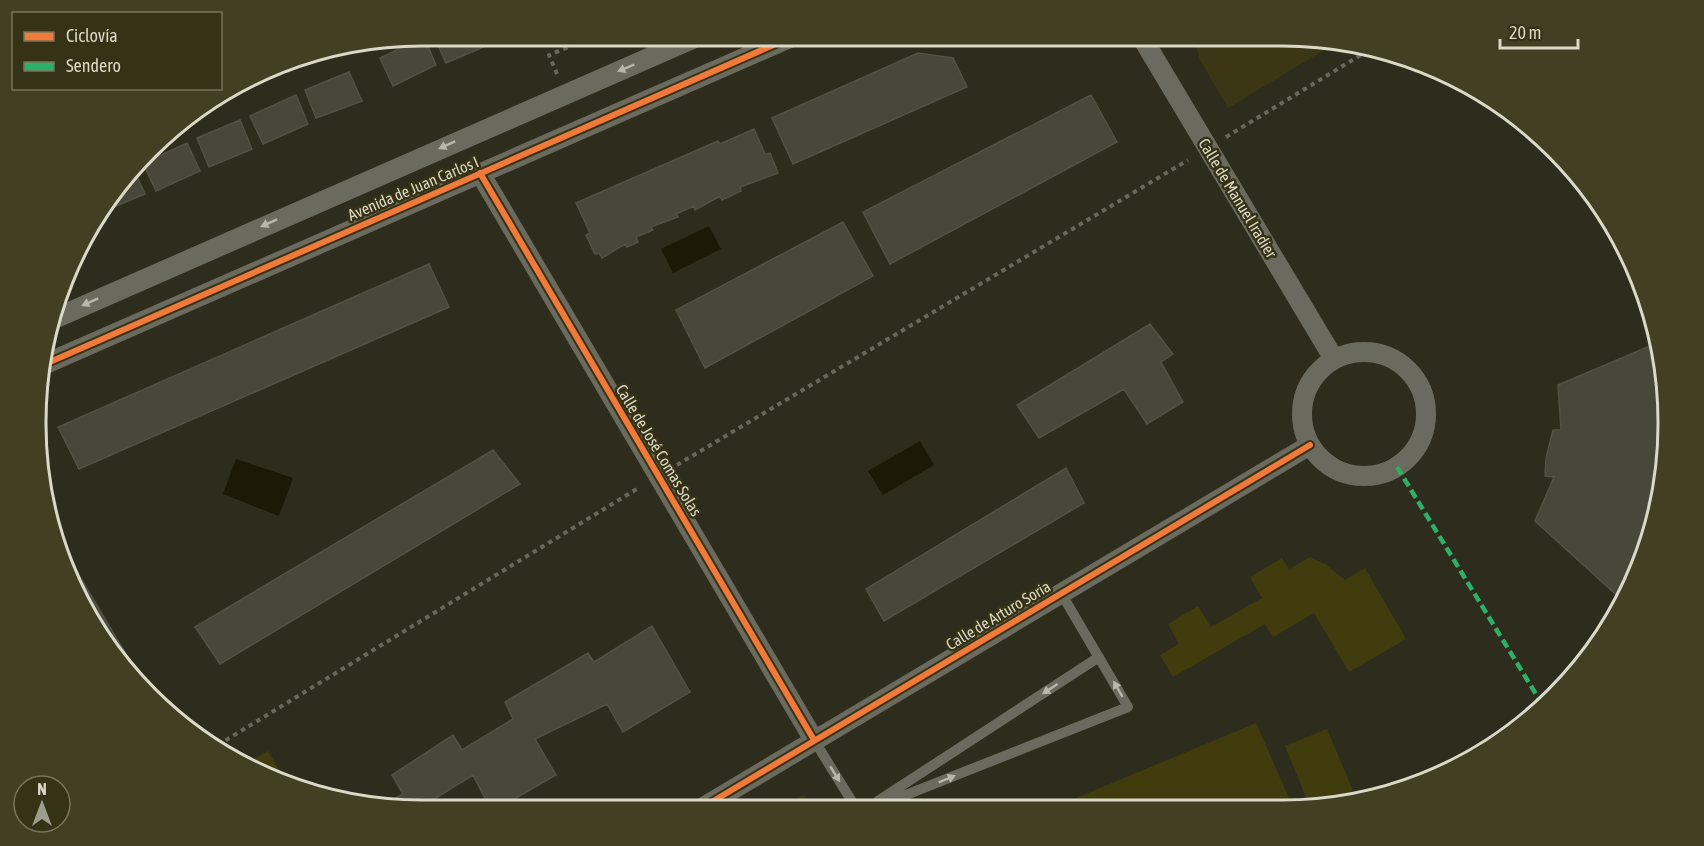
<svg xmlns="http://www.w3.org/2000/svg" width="1704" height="846" font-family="'Asap Condensed',sans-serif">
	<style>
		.built { fill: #3b3613 }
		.green { fill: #413c0d }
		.water { fill: #1c1a06 }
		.building { fill: #484739; stroke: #535144; stroke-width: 1.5 }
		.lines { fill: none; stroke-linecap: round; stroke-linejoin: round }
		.path { stroke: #68675c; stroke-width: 4; stroke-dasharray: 4.5 4.5; stroke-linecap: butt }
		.service { stroke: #6b6a5f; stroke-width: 10 }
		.minor { stroke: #6b6a5f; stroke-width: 20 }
		.quiet { stroke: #2db169; stroke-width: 4.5; stroke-dasharray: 9 4.5; stroke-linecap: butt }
		.cycleway-casing { stroke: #363215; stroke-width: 10 }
		.cycleway { stroke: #f17a3a; stroke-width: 6 }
		.oneway { fill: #b9b7a8 }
		.labels { text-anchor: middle; stroke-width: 5; stroke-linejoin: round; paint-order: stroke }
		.street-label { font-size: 16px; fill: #dad8c7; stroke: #363215 }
		.rim { fill: none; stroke: #dad8c7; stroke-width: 3 }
	</style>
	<rect width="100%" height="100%" fill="#2e2c1d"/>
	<path class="built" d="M 1193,36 L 1281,36 L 1331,46 L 1228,108 L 1200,60 Z
		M 804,794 L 813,809 L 780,809 Z"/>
	<path class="green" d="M 1310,557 L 1325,564 L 1345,580 L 1365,568 L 1406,639 L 1349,672 L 1314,613 L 1273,637 L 1265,624 L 1173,677 L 1160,655 L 1179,644 L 1168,624 L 1198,606 L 1211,627 L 1262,598 L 1250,577 L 1282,558 L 1289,569 Z
		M 1256,723 L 1293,807 L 1052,808 Z
		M 1327,729 L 1357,800 L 1332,807 L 1310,807 L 1285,746 Z
		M 268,751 L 287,783 L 275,780 L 247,763 Z"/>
	<path class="water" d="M 709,226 L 721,249 L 673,273 L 661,249 Z
		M 920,441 L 934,465 L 883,495 L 868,471 Z
		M 236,459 L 293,478 L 279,516 L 223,494 Z"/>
	<path class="building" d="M 434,36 L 484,36 L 488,45 L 446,63 Z
		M 424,37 L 436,65 L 393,86 L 380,58 Z
		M 918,53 L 953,58 L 967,87 L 793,164 L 772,118 Z
		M 349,72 L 362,101 L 316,118 L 305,90 Z
		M 296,95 L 308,124 L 263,144 L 250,116 Z
		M 1091,95 L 1117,142 L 890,264 L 863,212 Z
		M 240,120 L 252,149 L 209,167 L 197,138 Z
		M 754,129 L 765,154 L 770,153 L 778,173 L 740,187 L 741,191 L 722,200 L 720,196 L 695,210 L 694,206 L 676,214 L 678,217 L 651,227 L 653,230 L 636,237 L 638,242 L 627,247 L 625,244 L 602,258 L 599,253 L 595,254 L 586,235 L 590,233 L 576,203 L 718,141 L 720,144 Z
		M 187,143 L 200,171 L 156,191 L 143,163 Z
		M 135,172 L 145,194 L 102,212 L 101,208 Z
		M 843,222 L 873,276 L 705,368 L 676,310 Z
		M 429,264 L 449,307 L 79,469 L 58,427 Z
		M 1150,324 L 1173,354 L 1161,362 L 1183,402 L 1147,424 L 1124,389 L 1039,438 L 1017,405 Z
		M 1652,345 L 1668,423 L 1639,571 L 1621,599 L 1535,521 L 1554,477 L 1545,476 L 1546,458 L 1553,430 L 1561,430 L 1558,385 Z
		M 493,450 L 520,484 L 220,664 L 195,627 Z
		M 1066,468 L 1084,503 L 884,621 L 866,589 Z
		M 61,545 L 142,681 L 76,594 Z
		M 652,626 L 690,692 L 623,732 L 607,704 L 535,739 L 556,775 L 495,810 L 491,810 L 473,775 L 418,809 L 387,803 L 403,794 L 392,775 L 453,735 L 462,750 L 513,719 L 505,702 L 588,653 L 594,662 Z"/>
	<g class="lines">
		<path class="path" d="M 872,36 L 874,42
			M 557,74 L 549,55 L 595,36
			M 1226,137 L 1364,53
			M 677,465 L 1188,160
			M 218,745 L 640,487"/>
		<path class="service" d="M 814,740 L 856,808
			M 878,801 L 1099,657
			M 873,808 L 1128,707 L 1061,593"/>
		<path class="minor" d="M 1141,36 L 1334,359
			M 480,173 L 814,740
			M 56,318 L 699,36
			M1302 414a62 62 0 1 1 124 0a62 62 0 1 1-124 0Z
			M 43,365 L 794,36
			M 700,809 L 1310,445"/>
		<path class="quiet" d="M 1397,467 L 1542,704"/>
		<defs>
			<path id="cycleway" d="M 480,173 L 814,740
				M 43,365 L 794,36
				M 700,809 L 1310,445"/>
		</defs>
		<use href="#cycleway" class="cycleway-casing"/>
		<use href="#cycleway" class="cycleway"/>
	</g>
	<defs><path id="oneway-solid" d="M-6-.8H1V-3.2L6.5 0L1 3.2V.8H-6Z" transform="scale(1.5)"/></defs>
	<g class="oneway">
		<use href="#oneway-solid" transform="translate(626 68) rotate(157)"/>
		<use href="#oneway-solid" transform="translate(447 145) rotate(156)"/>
		<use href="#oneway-solid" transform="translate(269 223) rotate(156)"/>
		<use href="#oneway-solid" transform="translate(90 302) rotate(156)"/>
		<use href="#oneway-solid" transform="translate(1050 689) rotate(147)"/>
		<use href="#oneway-solid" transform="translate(1118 689) rotate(-120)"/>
		<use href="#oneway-solid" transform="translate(835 774) rotate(58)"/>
		<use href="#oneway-solid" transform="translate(947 779) rotate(-22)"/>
	</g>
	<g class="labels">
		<g class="street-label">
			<text transform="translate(413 188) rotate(-23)" y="6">Avenida de Juan Carlos I</text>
			<text transform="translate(1238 198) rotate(59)" y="6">Calle de Manuel Iradier</text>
			<text transform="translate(659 450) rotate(59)" y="6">Calle de José Comas Solas</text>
			<text transform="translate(998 615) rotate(-31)" y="6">Calle de Arturo Soria</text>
		</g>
	</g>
	<path d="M0 0H1704V846H0ZM422 46H1282A376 376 0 0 1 1658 422V424A376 376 0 0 1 1282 800H422A376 376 0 0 1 46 424V422A376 376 0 0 1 422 46Z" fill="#433f23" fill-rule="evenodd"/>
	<path class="rim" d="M422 46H1282A376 376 0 0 1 1658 422V424A376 376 0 0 1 1282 800H422A376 376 0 0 1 46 424V422A376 376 0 0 1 422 46Z"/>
	<rect x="12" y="12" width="210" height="78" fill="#363215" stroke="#78745c" stroke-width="1.5"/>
	<rect x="24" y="32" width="30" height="9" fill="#f17a3a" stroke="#78745c" stroke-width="1.5"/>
	<text x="66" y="42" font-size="18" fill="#dad8c7">Ciclovía</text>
	<rect x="24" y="62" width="30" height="9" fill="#2db169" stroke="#78745c" stroke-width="1.5"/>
	<text x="66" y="72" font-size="18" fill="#dad8c7">Sendero</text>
	<g transform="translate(42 804)"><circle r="28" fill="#363215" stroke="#78745c" stroke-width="1.5"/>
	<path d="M0-4.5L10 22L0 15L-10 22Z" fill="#9e9c8c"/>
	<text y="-9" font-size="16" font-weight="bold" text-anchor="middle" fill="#dad8c7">N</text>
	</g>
	<path d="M1500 39v9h78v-9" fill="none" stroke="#dad8c7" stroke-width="3"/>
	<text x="1509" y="39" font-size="18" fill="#dad8c7" stroke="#363215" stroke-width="4.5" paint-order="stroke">20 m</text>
</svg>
